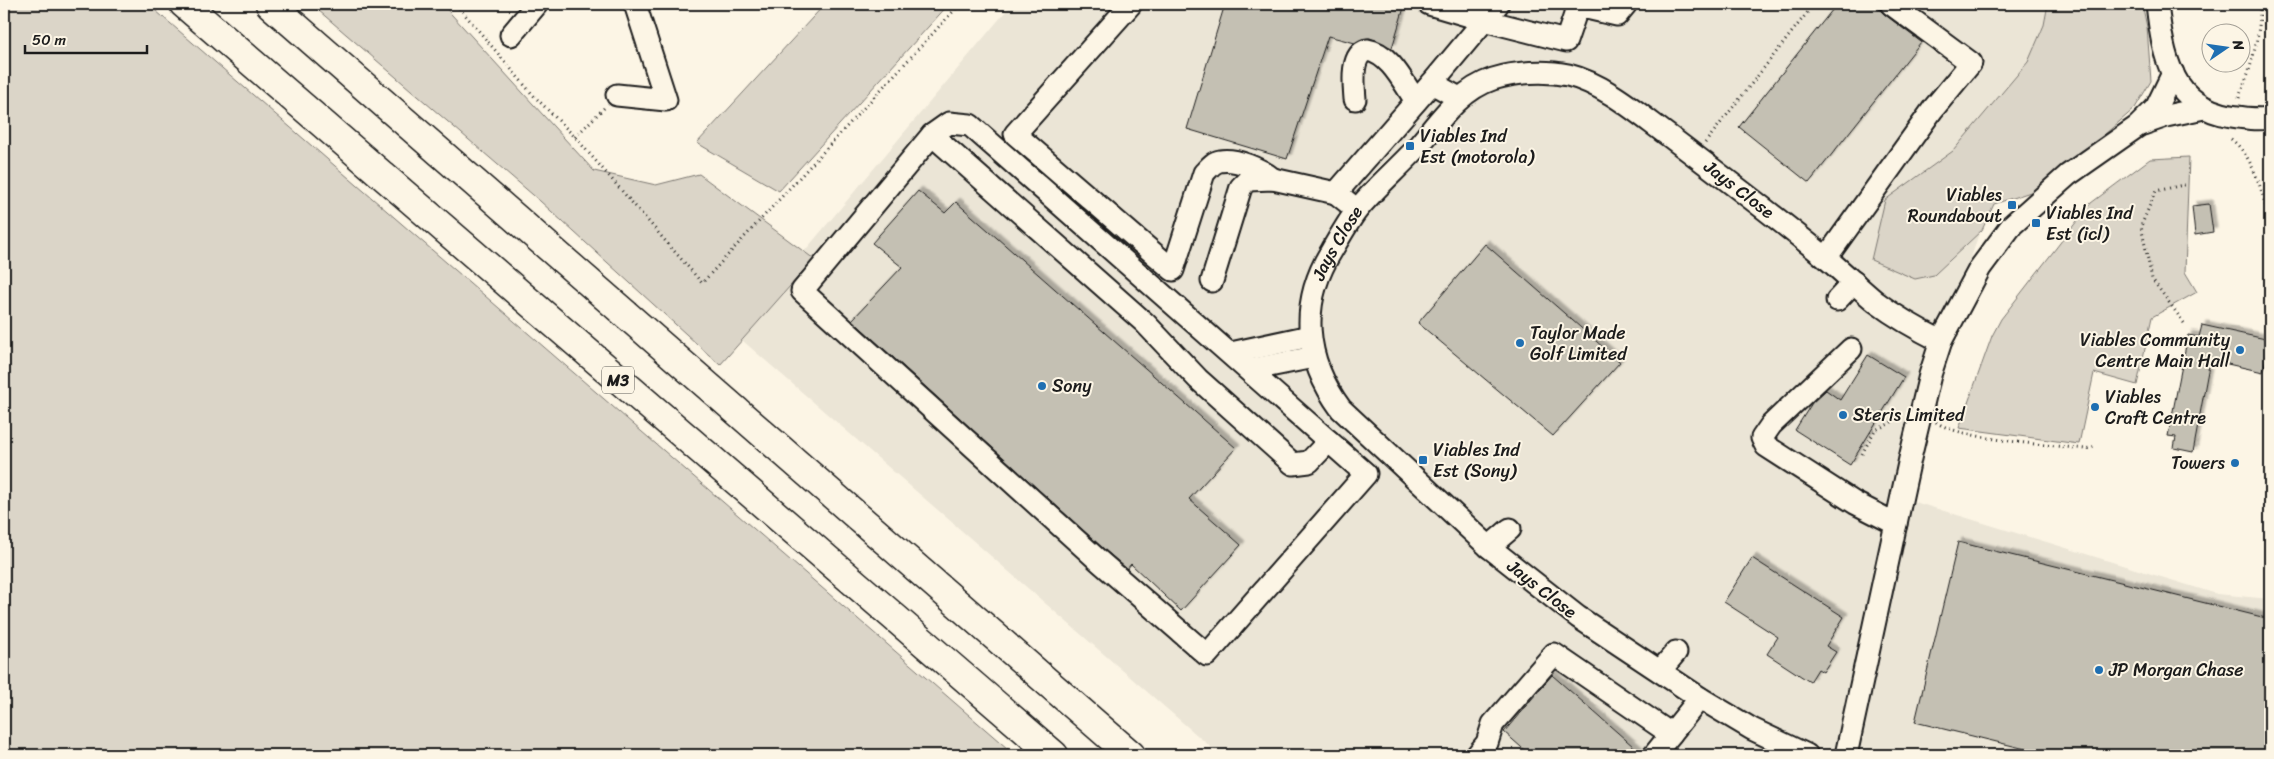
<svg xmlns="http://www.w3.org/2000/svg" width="2274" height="759" font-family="Sriracha,sans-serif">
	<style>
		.built { fill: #ebe5d6 }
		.green { fill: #dbd5c8; stroke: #7c7872 }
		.building { fill: #c4c0b3; stroke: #1c1c1c; filter: url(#shadow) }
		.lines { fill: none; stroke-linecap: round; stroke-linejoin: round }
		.minor-casing { stroke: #1c1c1c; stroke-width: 25 }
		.highway-casing { stroke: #1c1c1c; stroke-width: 31 }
		.path { stroke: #1c1c1c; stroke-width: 3; stroke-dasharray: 1 4; stroke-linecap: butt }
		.minor { stroke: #fcf5e5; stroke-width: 21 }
		.highway { stroke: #fcf5e5; stroke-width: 28 }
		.poi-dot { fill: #1f6fb2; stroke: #fcf5e5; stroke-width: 2 }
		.labels { text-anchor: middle; stroke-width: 4; stroke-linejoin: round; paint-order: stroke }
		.shield { fill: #fcf5e5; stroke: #5f5d58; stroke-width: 1 }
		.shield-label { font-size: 16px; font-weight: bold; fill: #1c1c1c }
		.poi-label { font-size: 18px; fill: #1c1c1c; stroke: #fcf5e5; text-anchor: start }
		.street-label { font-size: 18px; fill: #1c1c1c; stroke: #fcf5e5 }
	</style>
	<defs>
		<filter id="shadow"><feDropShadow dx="4" dy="-4" stdDeviation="1" flood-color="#0004"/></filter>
	</defs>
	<rect width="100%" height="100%" fill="#fcf5e5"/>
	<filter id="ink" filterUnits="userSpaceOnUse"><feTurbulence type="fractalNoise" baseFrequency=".02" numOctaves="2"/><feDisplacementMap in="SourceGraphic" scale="10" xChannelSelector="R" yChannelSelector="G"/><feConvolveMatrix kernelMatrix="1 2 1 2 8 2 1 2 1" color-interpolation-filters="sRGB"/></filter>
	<g filter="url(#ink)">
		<path class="built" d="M 1012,4 L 2048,4 L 2042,36 L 1895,496 L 2217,594 L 2270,599 L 2270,755 L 1220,755 L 735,334 Z"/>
		<path class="green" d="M 4,4 L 148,4 L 1015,755 L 4,755 Z
			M 311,4 L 442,4 L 594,171 L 656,185 L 699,174 L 814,259 L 720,365 L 540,201 Z
			M 825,4 L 949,4 L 779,191 L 697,143 Z
			M 2048,4 L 2142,4 L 2147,27 L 2151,81 L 2135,108 L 2043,188 L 1994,204 L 1982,230 L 1934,275 L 1915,279 L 1871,260 L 1885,200 L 1953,151 L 2028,62 L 2044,25 Z
			M 2189,157 L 2185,272 L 2197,292 L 2152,317 L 2137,385 L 2094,373 L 2079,444 L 1959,428 L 1992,336 L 2001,319 L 2091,203 L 2150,159 Z"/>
		<path class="building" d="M 1225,4 L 1405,4 L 1392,48 L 1370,38 L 1362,39 L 1355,43 L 1328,36 L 1287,159 L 1187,129 Z
			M 1837,4 L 1874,4 L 1884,14 L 1921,42 L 1809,183 L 1739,127 Z
			M 918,191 L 945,213 L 956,202 L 1236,448 L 1189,499 L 1241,545 L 1181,611 L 1131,564 L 1127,569 L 1106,551 L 852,320 L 902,267 L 872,243 Z
			M 2209,204 L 2213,232 L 2195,235 L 2192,206 Z
			M 1485,244 L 1620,362 L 1553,436 L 1418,323 Z
			M 2202,325 L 2270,340 L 2263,372 L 2210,360 L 2193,452 L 2174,448 L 2176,437 L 2168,436 L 2188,335 L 2199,337 Z
			M 1868,355 L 1904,377 L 1850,465 L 1795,430 L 1812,403 L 1826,390 L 1840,400 Z
			M 1958,542 L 2270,619 L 2270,755 L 2050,755 L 1915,722 Z
			M 1752,558 L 1844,617 L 1826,646 L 1836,652 L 1823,672 L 1818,669 L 1810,682 L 1767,654 L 1778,637 L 1724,602 Z
			M 1552,675 L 1642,754 L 1642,755 L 1530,755 L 1504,732 Z"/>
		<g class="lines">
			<defs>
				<g id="minor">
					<path d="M 1131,4 L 1015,134 L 1173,270 L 1204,173 C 1209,168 1213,162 1220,161 C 1236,158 1261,169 1273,179"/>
					<path d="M 1429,4 L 1483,20 L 1566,41 L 1578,6 L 1617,15 L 1626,4"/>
					<path d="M 2157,4 C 2163,56 2171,106 2231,116 C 2244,118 2257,120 2270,118"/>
					<path d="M 511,35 L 537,4"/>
					<path d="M 1432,83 L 1498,4"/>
					<path d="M 617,95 L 666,100 L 635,4"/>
					<path d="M 1355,99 C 1354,85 1350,55 1367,50 C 1390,53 1404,84 1416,101"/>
					<path d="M 949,123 L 970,125 L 1366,474 L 1207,655 L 1098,560 L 802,291 L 932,135 Z"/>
					<path d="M 2143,124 L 2166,116 L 2204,108"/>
					<path d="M 932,135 L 1145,323 L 1198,379 L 1293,464 L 1309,462 L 1329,441"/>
					<path d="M 1357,210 L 1336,193 L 1432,83 L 1459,98"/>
					<path d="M 1826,258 L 1933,109 L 1971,63 L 1891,4"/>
					<path d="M 1212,281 L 1241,187 L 1248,180 L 1273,179 L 1336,193"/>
					<path d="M 1837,300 L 1854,282"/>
					<path d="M 1851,349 L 1771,425 L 1762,438 L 1766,446 L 1855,503 L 1896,524"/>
					<path d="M 1231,353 L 1310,336"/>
					<path d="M 1249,370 L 1314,357"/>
					<path d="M 1489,547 L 1510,529"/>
					<path d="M 1660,671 L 1676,652"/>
					<path d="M 1477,755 L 1487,743 L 1493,724 L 1554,654 L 1671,734"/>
					<path d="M 1654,755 L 1700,698"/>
					<path id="s1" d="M 1807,755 L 1752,729 L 1700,698 L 1578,617 L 1489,547 L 1341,409 C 1304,359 1299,303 1332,250 C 1340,236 1348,222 1357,210 C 1374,189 1395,171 1413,152 C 1437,125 1457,91 1493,79 C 1515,72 1545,70 1568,75 C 1605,84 1639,114 1669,136 C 1722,176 1775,216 1826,258 C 1843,272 1859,288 1876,302 C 1896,317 1919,330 1941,341"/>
					<path d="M 1846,755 L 1911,454 L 1930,375 L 1941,341 L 1980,268 L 2012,225 L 2068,175 L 2138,126 L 2156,108 L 2173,73"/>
				</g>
				<path id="highway" d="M 184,4 L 1054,755
					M 270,4 L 1131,755"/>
			</defs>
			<use href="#minor" class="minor-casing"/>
			<use href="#highway" class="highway-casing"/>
			<path class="path" d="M 456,4 L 533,95 L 575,137 L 702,283 L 960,4
				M 2239,98 C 2242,87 2247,78 2250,67 C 2256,47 2261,24 2260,4
				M 575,137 L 605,107
				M 2231,139 C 2255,158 2263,195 2270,224
				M 1705,143 L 1814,4
				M 2184,323 L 2152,279 L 2141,226 L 2156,191 L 2188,184
				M 1936,422 C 1961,440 2051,445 2086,449 L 2096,446
				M 1862,454 L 1875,430 L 1889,424 L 1901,415"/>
			<use href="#minor" class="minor"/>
			<use href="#highway" class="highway"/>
		</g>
	</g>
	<g class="poi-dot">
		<rect x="1405" y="141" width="10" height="10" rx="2.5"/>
		<rect x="2007" y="200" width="10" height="10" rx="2.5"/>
		<rect x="2031" y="218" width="10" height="10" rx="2.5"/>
		<circle cx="1520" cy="343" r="5"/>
		<circle cx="2240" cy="350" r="5"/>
		<circle cx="1042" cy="386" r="5"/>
		<circle cx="2095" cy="407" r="5"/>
		<circle cx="1843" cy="415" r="5"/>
		<rect x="1418" y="455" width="10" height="10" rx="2.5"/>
		<circle cx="2235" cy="463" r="5"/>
		<circle cx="2099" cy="670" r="5"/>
	</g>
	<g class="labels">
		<rect class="shield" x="602" y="366.5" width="32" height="27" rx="4"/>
		<g class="shield-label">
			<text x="618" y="386">M3</text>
		</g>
		<g class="poi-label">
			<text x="1420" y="142">Viables Ind<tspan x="1420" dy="21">Est (motorola)</tspan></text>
			<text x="2002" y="201" text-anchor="end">Viables<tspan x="2002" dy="21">Roundabout</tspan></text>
			<text x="2046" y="219">Viables Ind<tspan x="2046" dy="21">Est (icl)</tspan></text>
			<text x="1530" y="339">Taylor Made<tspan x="1530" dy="21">Golf Limited</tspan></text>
			<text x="2230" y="346" text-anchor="end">Viables Community<tspan x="2230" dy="21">Centre Main Hall</tspan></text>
			<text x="1052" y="392">Sony</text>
			<text x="2105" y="403">Viables<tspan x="2105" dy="21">Craft Centre</tspan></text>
			<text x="1853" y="421">Steris Limited</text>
			<text x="1433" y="456">Viables Ind<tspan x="1433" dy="21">Est (Sony)</tspan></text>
			<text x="2225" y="469" text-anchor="end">Towers</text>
			<text x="2109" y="676">JP Morgan Chase</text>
		</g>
		<g class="street-label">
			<text dy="6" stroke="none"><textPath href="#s1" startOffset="1274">Jays Close</textPath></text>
			<text dy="6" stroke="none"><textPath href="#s1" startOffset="762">Jays Close</textPath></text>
			<text transform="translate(1542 589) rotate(38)" y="6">Jays Close</text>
		</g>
	</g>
	<rect width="2274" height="759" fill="none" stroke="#fcf5e5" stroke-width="20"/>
	<rect x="10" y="10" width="2254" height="739" fill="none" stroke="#1c1c1c" stroke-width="2" filter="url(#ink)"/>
	<g transform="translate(2226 48) rotate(77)"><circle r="24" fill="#fcf5e5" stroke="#a29e95"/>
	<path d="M0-4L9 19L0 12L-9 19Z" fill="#1f6fb2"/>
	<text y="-8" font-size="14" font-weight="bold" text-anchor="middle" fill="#1c1c1c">N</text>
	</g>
	<path d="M25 45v8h122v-8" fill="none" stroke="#1c1c1c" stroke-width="2.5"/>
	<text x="32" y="45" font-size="15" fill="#1c1c1c" stroke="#fcf5e5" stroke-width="4" paint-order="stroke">50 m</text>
</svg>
